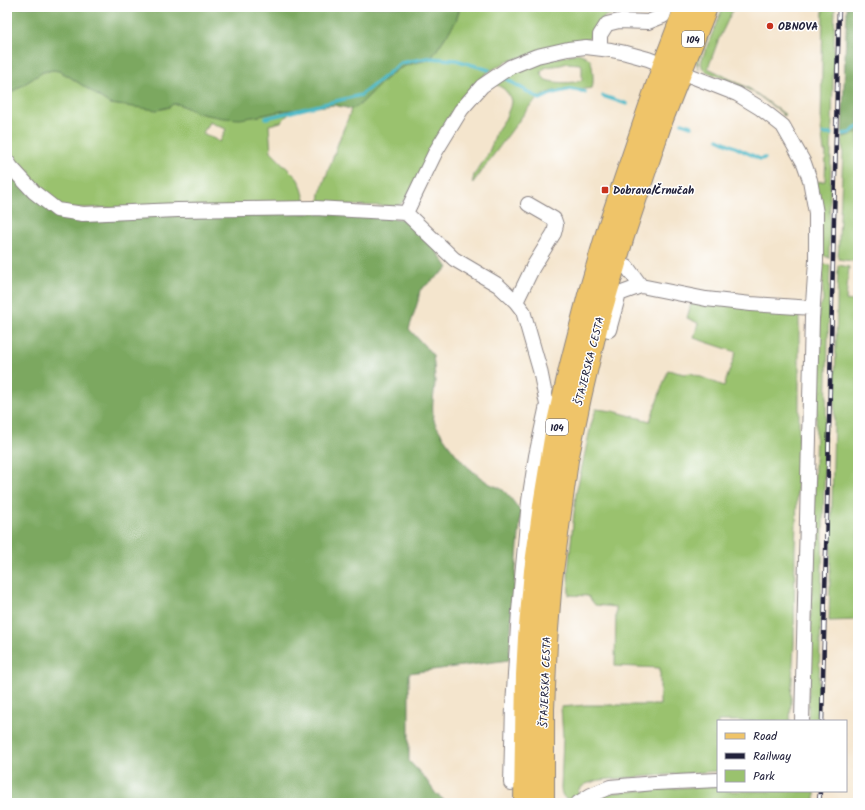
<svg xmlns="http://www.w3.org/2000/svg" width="865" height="810" font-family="Kalam,sans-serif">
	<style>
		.green { fill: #9ac26e; stroke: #5e7254; fill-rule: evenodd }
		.forest { fill: #7ba861; stroke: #4e654e }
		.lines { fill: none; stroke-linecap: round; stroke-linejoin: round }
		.stream { stroke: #4db9c8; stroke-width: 3.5 }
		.minor-casing { stroke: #8b8484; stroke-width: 16 }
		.primary-casing { stroke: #8b8484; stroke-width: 24 }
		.minor { stroke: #fff; stroke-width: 14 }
		.primary { stroke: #efc469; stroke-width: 22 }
		.rail-casing { stroke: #22223b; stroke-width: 4.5 }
		.rail { stroke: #fff; stroke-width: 3; stroke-dasharray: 9; stroke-linecap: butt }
		.poi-dot { fill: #c8321e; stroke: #fff; stroke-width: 1.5 }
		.labels { text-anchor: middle; stroke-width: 3; stroke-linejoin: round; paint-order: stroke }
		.shield { fill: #fff; stroke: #646476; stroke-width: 1 }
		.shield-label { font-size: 10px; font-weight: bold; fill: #22223b }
		.poi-label { font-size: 11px; font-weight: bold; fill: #22223b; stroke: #fff; text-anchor: start }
		.street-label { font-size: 11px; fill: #22223b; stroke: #fff }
	</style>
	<rect width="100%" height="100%" fill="#fff"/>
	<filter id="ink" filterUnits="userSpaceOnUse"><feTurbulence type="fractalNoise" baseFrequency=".025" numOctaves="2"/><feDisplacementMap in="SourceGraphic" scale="8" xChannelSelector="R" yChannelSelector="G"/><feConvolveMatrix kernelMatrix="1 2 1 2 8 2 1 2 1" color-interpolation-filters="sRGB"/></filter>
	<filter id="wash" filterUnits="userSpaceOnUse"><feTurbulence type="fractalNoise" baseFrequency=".012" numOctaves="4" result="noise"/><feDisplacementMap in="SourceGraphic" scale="16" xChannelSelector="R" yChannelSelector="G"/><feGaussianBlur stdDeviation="0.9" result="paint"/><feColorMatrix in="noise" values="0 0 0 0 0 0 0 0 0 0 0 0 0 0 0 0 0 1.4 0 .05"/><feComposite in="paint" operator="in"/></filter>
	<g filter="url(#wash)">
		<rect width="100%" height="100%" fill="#f4e5cd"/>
		<path class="green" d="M 460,7 L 661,7 C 650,23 623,11 605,16 L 593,35 L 586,40 L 576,41 L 508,61 L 497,67 L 484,75 L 451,117 L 407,197 L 401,204 L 396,206 L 319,205 L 320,193 L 341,135 L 349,116 L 351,109 L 357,107 C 373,94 385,74 405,66 C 413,63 422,61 430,60 L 456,21 Z
			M 716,7 L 719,7 L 699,59 L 698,65 L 699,69 L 697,65 L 696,59 Z
			M 723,7 L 734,7 L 718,41 L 708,68 L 750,89 L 786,115 L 783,116 L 783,114 L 755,93 L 733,82 L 705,71 C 701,67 701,64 702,59 Z
			M 823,7 L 835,7 L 830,195 L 829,258 L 823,255 L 815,182 L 825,181 L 826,151 L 824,152 L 821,128 Z
			M 578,53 C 583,55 589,57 591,62 C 593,67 594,84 592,88 C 577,91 561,88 547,93 C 541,96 534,102 529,107 L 472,184 L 474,175 L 487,156 L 493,142 L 496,132 L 505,119 L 510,107 L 511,101 L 509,95 L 504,89 L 494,83 L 526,65 ZM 567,63 L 581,64 L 582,66 L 582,80 C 575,84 553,83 546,80 C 543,78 542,75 541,72 C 545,65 552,67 560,65 C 562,65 564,64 567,63 Z
			M 53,70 L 59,71 L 70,77 L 110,104 L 163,109 L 169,107 L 173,104 L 178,104 L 183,106 L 197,113 L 259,116 L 281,111 L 293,110 L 281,122 L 269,125 L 271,152 L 297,178 L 301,185 L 305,199 L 303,207 L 61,208 L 20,171 L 7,154 L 7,95 L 43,72 ZM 209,122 L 226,129 L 220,142 L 203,133 Z
			M 858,133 L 858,262 L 838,259 L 843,154 L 842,137 Z
			M 822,264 L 830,265 L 818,721 L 808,721 L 818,354 L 820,306 L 823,302 Z
			M 838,265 L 849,267 L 846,300 L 858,302 L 858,620 L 829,621 Z
			M 692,300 L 799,312 L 799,450 L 795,548 L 794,643 L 790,721 L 718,721 L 718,771 L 599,780 L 586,784 L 578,790 L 579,794 C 570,800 563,803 561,789 L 563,737 L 561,707 L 586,705 L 660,705 L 660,668 L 615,666 L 616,607 L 595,605 L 588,596 L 569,595 L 568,571 L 576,494 L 591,425 L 596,409 L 613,411 L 650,421 L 668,370 L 684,374 L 691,373 L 724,386 L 736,352 L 694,338 L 698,323 L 687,318 Z
			M 718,785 L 718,791 L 815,791 L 815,803 L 592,803 L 595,798 L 608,793 Z"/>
		<path class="forest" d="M 7,7 L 460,7 L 456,21 L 430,60 C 422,61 413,63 405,66 C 385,74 373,94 357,107 L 351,109 L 334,105 L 281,111 L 259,116 L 240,119 L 223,118 L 197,113 L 183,106 L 178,104 L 173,104 L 169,107 L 157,110 L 110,104 L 70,77 L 59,71 L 53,70 L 43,72 L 7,95 Z
			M 847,7 L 858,7 L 858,133 L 842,137 Z
			M 7,166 L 53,213 L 337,213 L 401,219 L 411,225 L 432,244 L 448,268 L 420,290 L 418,301 L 409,329 L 433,355 C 434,364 435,374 435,383 C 434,397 431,405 434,420 C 436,426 441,433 444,438 C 457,457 468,469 487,482 C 492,486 498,486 503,490 C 510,496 515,504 521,512 L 512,614 L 509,660 L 409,673 L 409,761 L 425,778 L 436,794 L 448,803 L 7,803 Z"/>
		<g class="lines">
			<path class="stream" d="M 506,79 L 540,99 L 553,93 L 570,89 L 585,92
				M 603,96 L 627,104
				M 266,118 L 361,95 L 401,63 L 428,58 L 456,60 L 489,70
				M 682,123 L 691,126
				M 823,134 L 831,134
				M 843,134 L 850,133 L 858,126
				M 718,139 L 760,159 L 765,158"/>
		</g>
	</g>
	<g filter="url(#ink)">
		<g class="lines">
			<defs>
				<path id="minor" d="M 600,48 L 600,35 L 607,24 L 619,21 L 648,22 L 663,16 L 666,7
					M 7,161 L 11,167 L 34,192 L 57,210 L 83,214 L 178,210 L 315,208 L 406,213
					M 627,267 L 641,286 L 706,299 L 751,304 L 813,308
					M 516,302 L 533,267 L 554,233 L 556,225 L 554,219 L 528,204
					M 609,330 L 619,294 L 641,286
					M 511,783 L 513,706 L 519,611 L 529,501 L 536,456 L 547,405 L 540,370 L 523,311 L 516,302 L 498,285 L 454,259 L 406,213 L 436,151 L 461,110 L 482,86 L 510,67 L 537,56 L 568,49 L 586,47 L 611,50 L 626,53 L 648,59 L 737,94 L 760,108 L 783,126 L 804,163 L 810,180 L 816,213 L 816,261 L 812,318 L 802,721
					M 578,803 L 591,795 L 610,787 L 655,783 L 718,780"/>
				<path id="primary" d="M 525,803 L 527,675 L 529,638 L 535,571 L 545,499 L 557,427 L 571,365 L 589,295 L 608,230 L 664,65 L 686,7
					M 543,803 L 543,709 L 546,642 L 551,579 L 567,460 L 580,397 L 597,324 L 623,236 L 662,119 L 706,7"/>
			</defs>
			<use href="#minor" class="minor-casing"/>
			<use href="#primary" class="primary-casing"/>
			<use href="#minor" class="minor"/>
			<use href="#primary" class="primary"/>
			<defs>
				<path id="rail" d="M 822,721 L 839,7
					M 819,803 L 820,791"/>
			</defs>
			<use href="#rail" class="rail-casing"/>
			<use href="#rail" class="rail"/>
		</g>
	</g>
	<g class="poi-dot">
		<circle cx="770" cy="26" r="4"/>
		<rect x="601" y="186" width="8" height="8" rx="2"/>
	</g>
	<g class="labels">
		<g class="shield">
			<rect x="682" y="31" width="22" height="16" rx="3"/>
			<rect x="546" y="419" width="22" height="16" rx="3"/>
		</g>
		<g class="shield-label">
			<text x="693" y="43">104</text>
			<text x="557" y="431">104</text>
		</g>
		<g class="poi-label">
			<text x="778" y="30">OBNOVA</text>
			<text x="613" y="194">Dobrava/Črnučah</text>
		</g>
		<g class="street-label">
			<text transform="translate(589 361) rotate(-76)" y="4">ŠTAJERSKA CESTA</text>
			<text transform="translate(545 682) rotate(-88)" y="4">ŠTAJERSKA CESTA</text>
		</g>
	</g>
	<rect width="865" height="810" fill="none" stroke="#fff" stroke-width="24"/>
	<rect x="717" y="720" width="130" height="72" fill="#ffffff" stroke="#a7a7b1"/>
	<rect x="725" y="733" width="20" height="6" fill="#efc469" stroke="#a7a7b1"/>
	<text x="753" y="740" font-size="12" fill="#22223b">Road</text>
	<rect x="725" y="753" width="20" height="6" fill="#22223b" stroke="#a7a7b1"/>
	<text x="753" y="760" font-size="12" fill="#22223b">Railway</text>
	<rect x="725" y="770" width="20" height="12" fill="#9ac26e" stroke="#a7a7b1"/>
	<text x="753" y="780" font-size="12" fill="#22223b">Park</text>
</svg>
